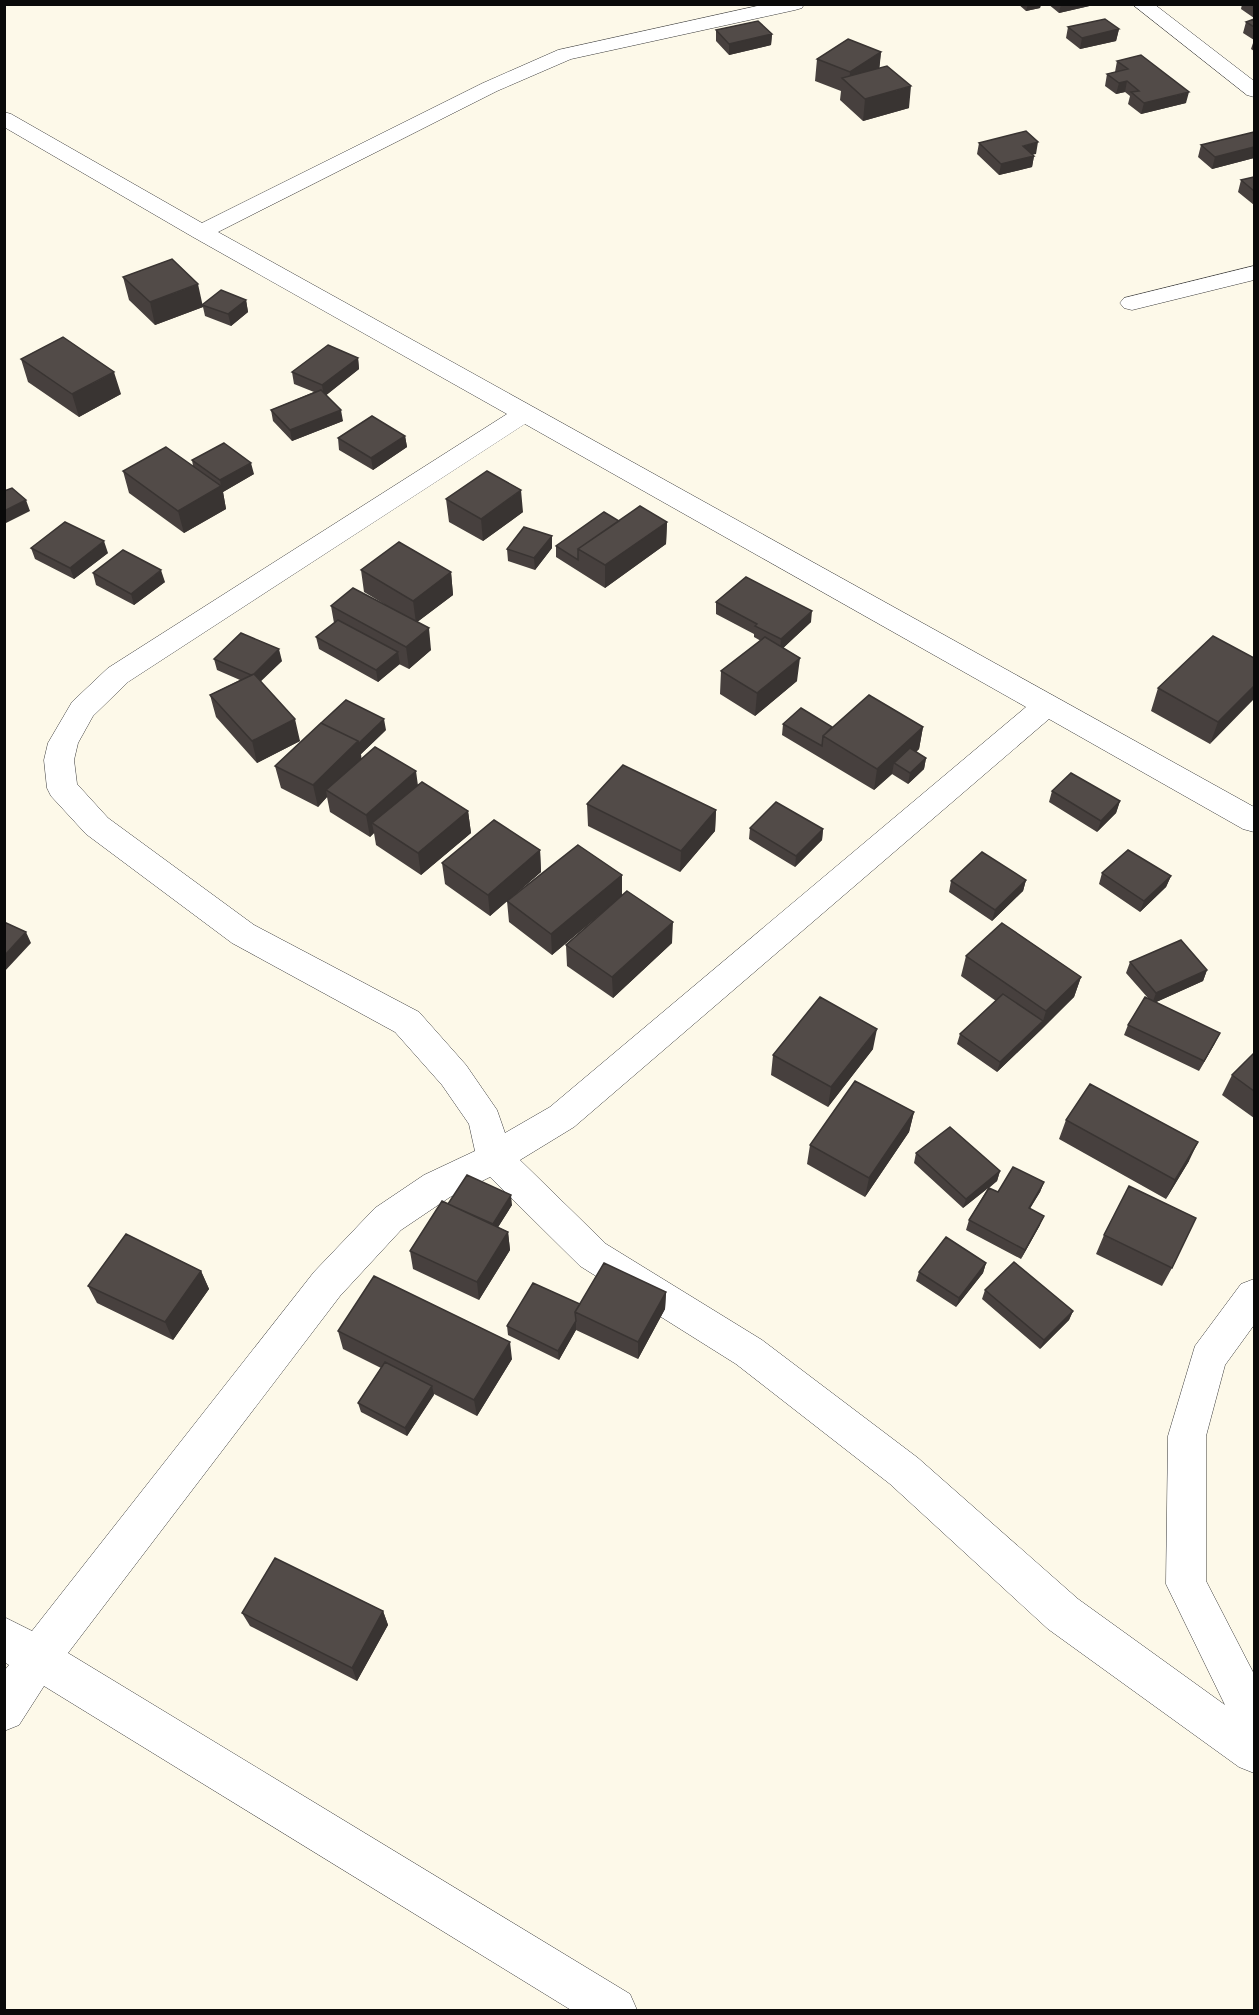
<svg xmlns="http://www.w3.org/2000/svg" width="1259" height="2015" font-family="'IBM Plex Serif',serif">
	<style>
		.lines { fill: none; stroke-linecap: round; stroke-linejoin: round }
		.minor-casing { stroke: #3d3d3d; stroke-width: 1 }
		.minor { fill: #fff; fill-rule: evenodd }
		.wall { fill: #47403e }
		.shaded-wall { fill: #393432 }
		.building { fill: #524b48; stroke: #393432; stroke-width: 1.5 }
	</style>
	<rect width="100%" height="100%" fill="#fdf9e9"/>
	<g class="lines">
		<defs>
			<path id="minor" d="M 766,4 L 804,4 L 802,8 L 795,10 L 571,59 L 497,91 L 218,232 L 1254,807 L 1254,832 L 1243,829 L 1049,719 L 574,1127 L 520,1160 L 606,1244 L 762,1340 L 918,1458 L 1078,1599 L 1225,1705 L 1166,1584 L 1168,1436 L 1195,1346 L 1241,1284 L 1254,1279 L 1254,1325 L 1225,1365 L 1206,1436 L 1206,1581 L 1254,1674 L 1254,1773 L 1239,1767 L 1048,1629 L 890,1484 L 736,1364 L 580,1266 L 490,1177 L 450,1197 L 401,1230 L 340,1296 L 68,1653 L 630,1994 L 637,2010 L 571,2010 L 44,1686 L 19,1725 L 4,1731 L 4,1671 L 9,1665 L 4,1662 L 4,1617 L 32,1631 L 314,1272 L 375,1208 L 424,1175 L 475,1151 L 469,1124 L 442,1085 L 395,1032 L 232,943 L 86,834 L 51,796 L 47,788 L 44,760 L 48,743 L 72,702 L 108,668 L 507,414 L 193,237 L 4,127 L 4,112 L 11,114 L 202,223 L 483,83 L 558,50 ZM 525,424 L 1026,707 L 550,1107 L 505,1133 L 497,1110 L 466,1065 L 419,1012 L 254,925 L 108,818 L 77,784 L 74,760 L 78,743 L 93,716 L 128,682 Z
				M 1132,4 L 1154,4 L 1254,81 L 1254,97 L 1247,95 Z
				M 1254,266 L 1254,280 L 1132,310 L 1124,308 L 1120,303 L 1124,298 Z"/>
		</defs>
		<use href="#minor" class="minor-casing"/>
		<use href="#minor" class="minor"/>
	</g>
	<path class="wall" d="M 1018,4 L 1041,4 L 1040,8 L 1026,11 Z
		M 1048,4 L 1098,4 L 1059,13 Z
		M 1242,4 L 1254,4 L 1254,18 L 1241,9 Z
		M 1254,19 L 1254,51 L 1251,49 L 1254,40 L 1243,33 L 1246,22 Z
		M 1068,27 L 1119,29 L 1116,41 L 1080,49 L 1066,38 Z
		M 716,30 L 772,34 L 771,45 L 729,55 L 716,41 Z
		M 881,52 L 879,68 L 909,108 L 863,121 L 840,100 L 841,91 L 815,81 L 817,59 Z
		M 1117,61 L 1186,103 L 1141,114 L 1128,104 L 1130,96 L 1125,92 L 1116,94 L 1105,86 L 1107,74 L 1115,72 Z
		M 1254,132 L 1254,158 L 1212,169 L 1198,157 L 1201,145 Z
		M 979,143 L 1036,154 L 1033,154 L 1034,156 L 1032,167 L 999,175 L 977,154 Z
		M 1254,177 L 1254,205 L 1238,192 L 1241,180 Z
		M 123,277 L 203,304 L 246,300 L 248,312 L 231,326 L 205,316 L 203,307 L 155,325 L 129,300 Z
		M 358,358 L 359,369 L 326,395 L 343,421 L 292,441 L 273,421 L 271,410 L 314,392 L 294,384 L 292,372 Z
		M 21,359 L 121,394 L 79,417 L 28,382 Z
		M 405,436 L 407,447 L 373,470 L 339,450 L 338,438 Z
		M 192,460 L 254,474 L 223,492 L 226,509 L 184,533 L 129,493 L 123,471 L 193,466 Z
		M 446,499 L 523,512 L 483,541 L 449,522 Z
		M 619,521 L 667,522 L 666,544 L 605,588 L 556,557 L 556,546 Z
		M 552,536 L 552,548 L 535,570 L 508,561 L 507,549 Z
		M 31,548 L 108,553 L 74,579 L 35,559 Z
		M 361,570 L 451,572 L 453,595 L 417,622 L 431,650 L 409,669 L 399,664 L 378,682 L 319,649 L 316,637 L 334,623 L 331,606 L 384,604 L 364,592 Z
		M 93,573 L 165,582 L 134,605 L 96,585 Z
		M 716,602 L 811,622 L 783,648 L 797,681 L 755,716 L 720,694 L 721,671 L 761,641 L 754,637 L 754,634 L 716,614 Z
		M 1254,658 L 1210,744 L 1151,711 L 1158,688 Z
		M 214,659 L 282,661 L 260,681 L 300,741 L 257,763 L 216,717 L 210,695 L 240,680 L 217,670 Z
		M 783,724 L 832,727 L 923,727 L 919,749 L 916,752 L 926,758 L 924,769 L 908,784 L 892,774 L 874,790 L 782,735 Z
		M 386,730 L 361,754 L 361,759 L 418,785 L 468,811 L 471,833 L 421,875 L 376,845 L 374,833 L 370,837 L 330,812 L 327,797 L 318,807 L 281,788 L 275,766 Z
		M 1052,791 L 1120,801 L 1116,813 L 1097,832 L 1049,802 Z
		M 587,804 L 716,810 L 715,831 L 680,872 L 588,826 Z
		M 750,828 L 823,829 L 822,840 L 795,867 L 749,839 Z
		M 540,850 L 541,872 L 511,898 L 622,875 L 622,896 L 672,943 L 613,998 L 567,966 L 566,945 L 615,902 L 552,955 L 509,922 L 507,901 L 490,916 L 445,884 L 442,863 Z
		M 1102,873 L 1171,876 L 1166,887 L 1140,912 L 1099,884 Z
		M 1026,880 L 1023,891 L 992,921 L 949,892 L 951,881 Z
		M 966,956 L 1081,977 L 1074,997 L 997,1072 L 957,1044 L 960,1034 L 996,1001 L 961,976 Z
		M 1130,962 L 1207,970 L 1203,981 L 1156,1002 L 1215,1043 L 1199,1071 L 1124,1035 L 1128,1025 L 1148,998 L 1126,973 Z
		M 873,1049 L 828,1107 L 771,1075 L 773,1055 Z
		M 1254,1053 L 1254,1118 L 1222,1095 L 1232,1075 Z
		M 914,1112 L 909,1132 L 865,1197 L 807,1164 L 810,1145 Z
		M 1066,1120 L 1189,1161 L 1166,1199 L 1059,1139 Z
		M 916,1153 L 1000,1171 L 997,1181 L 989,1188 L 998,1192 L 1044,1182 L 1040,1192 L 1030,1208 L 1040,1225 L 1021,1259 L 966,1230 L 969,1220 L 988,1188 L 963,1208 L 914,1163 Z
		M 448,1204 L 512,1205 L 498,1227 L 508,1232 L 510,1250 L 479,1300 L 413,1269 L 410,1251 Z
		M 1104,1235 L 1172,1268 L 1162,1286 L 1096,1254 Z
		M 986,1263 L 983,1273 L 956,1307 L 916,1281 L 919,1272 Z
		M 201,1271 L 209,1289 L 173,1340 L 97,1303 L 88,1286 Z
		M 985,1290 L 1073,1311 L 1069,1320 L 1040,1349 L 982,1299 Z
		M 666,1292 L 665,1309 L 638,1359 L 576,1330 L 559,1360 L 508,1335 L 507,1326 L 580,1304 Z
		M 338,1331 L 512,1359 L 477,1416 L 434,1394 L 407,1436 L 361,1412 L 358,1403 L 381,1368 L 343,1349 Z
		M 383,1611 L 388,1625 L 357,1681 L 250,1626 L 242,1613 Z"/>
	<path class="shaded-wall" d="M 1028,4 L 1041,4 L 1040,8 L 1026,11 Z
		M 1061,4 L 1098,4 L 1059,13 Z
		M 1119,29 L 1116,41 L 1080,49 L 1082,38 Z
		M 772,34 L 771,45 L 729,55 L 729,44 Z
		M 881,52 L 879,73 L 849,84 L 850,72 Z
		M 1127,81 L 1125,92 L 1116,94 L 1119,83 Z
		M 911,86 L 909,108 L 863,121 L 865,99 Z
		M 1189,92 L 1186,103 L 1141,114 L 1144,103 Z
		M 1038,142 L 1036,154 L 1021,157 L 1023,146 Z
		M 1254,147 L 1254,158 L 1212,169 L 1215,157 Z
		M 1034,156 L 1032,167 L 999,175 L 1001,164 Z
		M 198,284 L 203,307 L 155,325 L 150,302 Z
		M 246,300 L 248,312 L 231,326 L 228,314 Z
		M 358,358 L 359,369 L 324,397 L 322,385 Z
		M 114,372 L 121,394 L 79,417 L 72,394 Z
		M 341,410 L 343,421 L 292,441 L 290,430 Z
		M 405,436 L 407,447 L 373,470 L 371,458 Z
		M 251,463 L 254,474 L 223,492 L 226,509 L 184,533 L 178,511 L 221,486 L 220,480 Z
		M 521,490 L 523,512 L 483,541 L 481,519 Z
		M 26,500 L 30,511 L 4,524 L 4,511 Z
		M 667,522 L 666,544 L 605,588 L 605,565 Z
		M 552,536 L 552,548 L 535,570 L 534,558 Z
		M 104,541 L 108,553 L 74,579 L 70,568 Z
		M 161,570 L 165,582 L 134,605 L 131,594 Z
		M 451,572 L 453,595 L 416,623 L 413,601 Z
		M 812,611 L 811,622 L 780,651 L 781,639 Z
		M 429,628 L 431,650 L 409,669 L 406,647 Z
		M 279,649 L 282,661 L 255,687 L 252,676 Z
		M 398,652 L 400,664 L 378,682 L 376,670 Z
		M 800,658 L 797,681 L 755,716 L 757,693 Z
		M 1254,686 L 1254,699 L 1210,744 L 1218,722 Z
		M 295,719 L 300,741 L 257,763 L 252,741 Z
		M 384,719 L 386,730 L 361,754 L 362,763 L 326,790 L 327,797 L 318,807 L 313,785 L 358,741 Z
		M 923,727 L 919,749 L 900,766 L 894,763 L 892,774 L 874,790 L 877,769 Z
		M 926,758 L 924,769 L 908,784 L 910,773 Z
		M 416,771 L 419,793 L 372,823 L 374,833 L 370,837 L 366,815 Z
		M 1120,801 L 1116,813 L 1097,832 L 1101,821 Z
		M 716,810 L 715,831 L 680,872 L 681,851 Z
		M 468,811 L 471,833 L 421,875 L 418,853 Z
		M 823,829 L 822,840 L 795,867 L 796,856 Z
		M 540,850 L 541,872 L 490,916 L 488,895 Z
		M 622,875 L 622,896 L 552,955 L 551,934 Z
		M 1171,876 L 1166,887 L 1140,912 L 1144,901 Z
		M 1026,880 L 1023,891 L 992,921 L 995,910 Z
		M 673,922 L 672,943 L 613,998 L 612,977 Z
		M 26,932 L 31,943 L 4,972 L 4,956 Z
		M 1207,970 L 1203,981 L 1152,1004 L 1156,993 Z
		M 1081,977 L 1074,997 L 1040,1031 L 1046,1011 Z
		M 1043,1021 L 1040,1031 L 997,1072 L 1000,1062 Z
		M 877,1029 L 873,1049 L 828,1107 L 831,1087 Z
		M 1220,1033 L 1215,1043 L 1199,1071 L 1204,1061 Z
		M 914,1112 L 909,1132 L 865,1197 L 869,1178 Z
		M 1198,1142 L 1189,1161 L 1166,1199 L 1175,1180 Z
		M 1000,1171 L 997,1181 L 963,1208 L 966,1199 Z
		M 1044,1182 L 1040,1192 L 1025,1217 L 1029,1208 Z
		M 511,1195 L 512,1205 L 490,1240 L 488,1231 Z
		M 1044,1216 L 1040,1225 L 1021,1259 L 1025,1250 Z
		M 508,1232 L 510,1250 L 479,1300 L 477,1282 Z
		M 986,1263 L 983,1273 L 956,1307 L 959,1298 Z
		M 201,1271 L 209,1289 L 173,1340 L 165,1322 Z
		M 666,1292 L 665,1309 L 638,1359 L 638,1342 Z
		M 1073,1311 L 1069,1320 L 1040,1349 L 1044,1340 Z
		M 576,1321 L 576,1330 L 559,1360 L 558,1351 Z
		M 510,1342 L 512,1359 L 477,1416 L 474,1400 Z
		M 432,1386 L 434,1395 L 407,1436 L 405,1428 Z
		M 383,1611 L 388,1625 L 357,1681 L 352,1668 Z"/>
	<path class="building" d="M 1105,19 L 1119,29 L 1082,38 L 1068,27 Z
		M 1254,19 L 1254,27 L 1246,22 Z
		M 758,21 L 772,34 L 729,44 L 716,30 Z
		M 848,39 L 881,52 L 850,72 L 817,59 Z
		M 1141,55 L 1189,92 L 1144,103 L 1131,92 L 1139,91 L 1127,81 L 1119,83 L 1107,74 L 1128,69 L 1117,61 Z
		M 887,66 L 911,86 L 865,99 L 842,78 Z
		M 1026,131 L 1038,142 L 1023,146 L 1034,156 L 1001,164 L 979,143 Z
		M 1254,132 L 1254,147 L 1215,157 L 1201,145 Z
		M 1254,177 L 1254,191 L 1241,180 Z
		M 172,259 L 198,284 L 150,302 L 123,277 Z
		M 221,290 L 246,300 L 228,314 L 202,305 Z
		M 63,337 L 114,372 L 72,394 L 21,359 Z
		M 328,345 L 358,358 L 322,385 L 292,372 Z
		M 321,390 L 341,410 L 290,430 L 271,410 Z
		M 372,416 L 405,436 L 371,458 L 338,438 Z
		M 224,443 L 251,463 L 220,480 L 192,460 Z
		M 166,447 L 221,486 L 178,511 L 123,471 Z
		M 487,471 L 521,490 L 481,519 L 446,499 Z
		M 12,488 L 26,500 L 4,511 L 4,491 Z
		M 640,506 L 667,522 L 605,565 L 578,549 Z
		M 604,512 L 619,521 L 578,549 L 578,560 L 556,546 Z
		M 65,522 L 104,541 L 70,568 L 31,548 Z
		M 524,527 L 552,536 L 534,558 L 507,549 Z
		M 399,542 L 451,572 L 413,601 L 361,570 Z
		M 123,550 L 161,570 L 131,594 L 93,573 Z
		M 746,577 L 812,611 L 781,639 L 755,626 L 757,624 L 716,602 Z
		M 353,588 L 429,628 L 406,647 L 331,606 Z
		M 338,620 L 398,652 L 376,670 L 316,637 Z
		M 241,633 L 279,649 L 254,674 L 251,675 L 214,659 Z
		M 1213,636 L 1254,658 L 1254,686 L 1218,722 L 1158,688 Z
		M 765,637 L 800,658 L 757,693 L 721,671 Z
		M 254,674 L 295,719 L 252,741 L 210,695 Z
		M 869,695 L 923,727 L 877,769 L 823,736 Z
		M 346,700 L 384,719 L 359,743 L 358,741 L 321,723 Z
		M 801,708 L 832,727 L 823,736 L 822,746 L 783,724 Z
		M 321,723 L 358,741 L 313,785 L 275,766 Z
		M 375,747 L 416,771 L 366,815 L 326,790 Z
		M 910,748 L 926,758 L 910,773 L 894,763 Z
		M 623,765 L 716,810 L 681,851 L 587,804 Z
		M 1071,773 L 1120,801 L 1101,821 L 1052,791 Z
		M 422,782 L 468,811 L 418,853 L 372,823 Z
		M 776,802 L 823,829 L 796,856 L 750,828 Z
		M 494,820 L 540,850 L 488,895 L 442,863 Z
		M 578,845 L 622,875 L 551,934 L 507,901 Z
		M 1128,850 L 1171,876 L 1144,901 L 1102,873 Z
		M 982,852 L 1026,880 L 995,910 L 951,881 Z
		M 627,891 L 673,922 L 612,977 L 566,945 Z
		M 4,922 L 26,932 L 4,956 Z
		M 1002,923 L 1081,977 L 1046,1011 L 966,956 Z
		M 1181,940 L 1207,970 L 1156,993 L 1130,962 Z
		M 1003,994 L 1043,1021 L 1000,1062 L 960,1034 Z
		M 820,997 L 877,1029 L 831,1087 L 773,1055 Z
		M 1145,997 L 1220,1033 L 1204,1061 L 1128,1025 Z
		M 1254,1053 L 1254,1091 L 1232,1075 Z
		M 855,1081 L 914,1112 L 869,1178 L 810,1145 Z
		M 1090,1084 L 1198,1142 L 1175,1180 L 1066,1120 Z
		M 950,1127 L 1000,1171 L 966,1199 L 916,1153 Z
		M 1013,1167 L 1044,1182 L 1029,1208 L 1044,1216 L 1025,1250 L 969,1220 L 989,1188 L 998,1192 Z
		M 467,1175 L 511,1195 L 493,1224 L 448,1204 Z
		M 1129,1186 L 1196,1218 L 1172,1268 L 1104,1235 Z
		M 442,1201 L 508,1232 L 477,1282 L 410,1251 Z
		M 126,1234 L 201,1271 L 165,1322 L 88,1286 Z
		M 946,1237 L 986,1263 L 959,1298 L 919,1272 Z
		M 1014,1262 L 1073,1311 L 1044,1340 L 985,1290 Z
		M 604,1263 L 666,1292 L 638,1342 L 575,1312 Z
		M 374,1276 L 510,1342 L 474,1400 L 338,1331 Z
		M 533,1283 L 580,1304 L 575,1312 L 576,1321 L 558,1351 L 507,1326 Z
		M 385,1362 L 432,1386 L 405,1428 L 358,1403 Z
		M 275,1558 L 383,1611 L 352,1668 L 242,1613 Z"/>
	<rect width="1259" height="2015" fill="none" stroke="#0a0a0a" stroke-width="12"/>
</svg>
